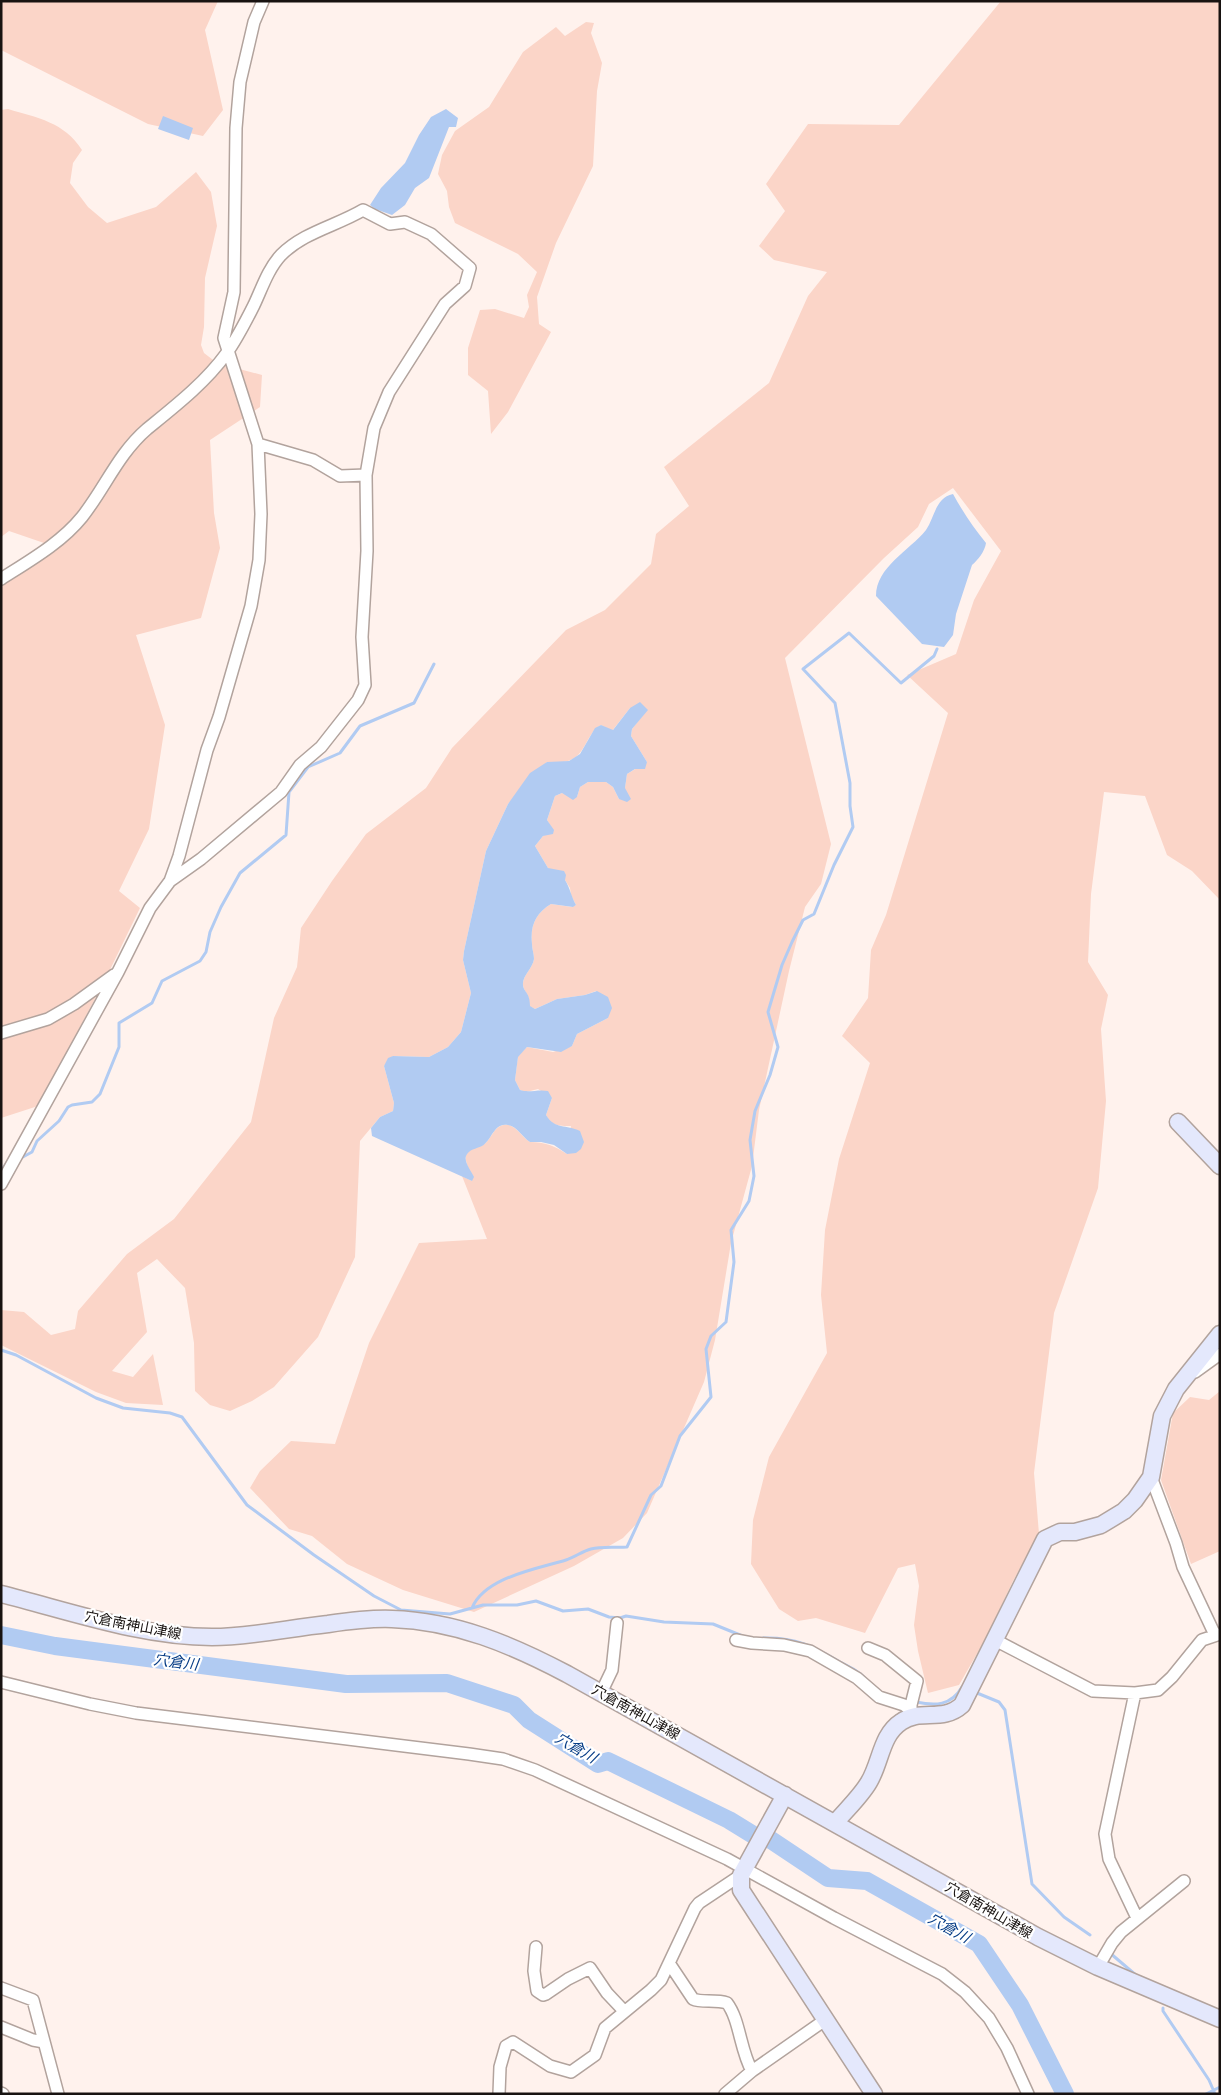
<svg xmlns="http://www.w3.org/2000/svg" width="1221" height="2095" font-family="'PT Sans','Noto Sans JP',sans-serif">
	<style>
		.green { fill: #fbd5c8 }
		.water { fill: #b1cbf2 }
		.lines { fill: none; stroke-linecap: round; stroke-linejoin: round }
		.stream { stroke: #b1cbf2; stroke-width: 3 }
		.river { stroke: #b1cbf2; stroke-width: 18 }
		.street-casing { stroke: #b2a39d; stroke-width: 14 }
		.secondary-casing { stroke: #b2a39d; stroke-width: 19 }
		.street { stroke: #fff; stroke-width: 11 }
		.secondary { stroke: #e4e8fc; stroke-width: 16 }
		.labels { text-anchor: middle; stroke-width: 4.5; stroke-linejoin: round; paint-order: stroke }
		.street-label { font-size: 14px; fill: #181311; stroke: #fff }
		.water-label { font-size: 15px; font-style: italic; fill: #073d86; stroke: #fff }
	</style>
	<rect width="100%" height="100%" fill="#fff2ed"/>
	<path class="green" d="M 1,1 L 218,1 L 205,30 L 223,110 L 203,136 L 148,124 L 1,50 Z
		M 1001,1 L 1220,1 L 1220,900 L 1192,871 L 1167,855 L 1145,796 L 1104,792 L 1091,894 L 1088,962 L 1108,995 L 1101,1029 L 1106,1101 L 1098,1188 L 1054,1313 L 1034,1473 L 1039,1534 L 1013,1581 L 986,1638 L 959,1685 L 928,1693 L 918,1651 L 914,1625 L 919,1586 L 915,1564 L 898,1568 L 865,1633 L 816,1618 L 798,1621 L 779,1609 L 751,1564 L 753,1520 L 769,1457 L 827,1353 L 821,1295 L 825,1230 L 839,1159 L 870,1063 L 842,1036 L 868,998 L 871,950 L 886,915 L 948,713 L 907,675 L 956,654 L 974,600 L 1001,551 L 953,488 L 929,504 L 918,527 L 884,558 L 785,658 L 831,844 L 821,884 L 805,907 L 789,971 L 759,1110 L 752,1166 L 731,1243 L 715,1340 L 704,1382 L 647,1513 L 623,1538 L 574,1566 L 474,1612 L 403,1590 L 347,1564 L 312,1536 L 289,1529 L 250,1488 L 260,1471 L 291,1441 L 335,1444 L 369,1343 L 419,1243 L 487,1239 L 462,1176 L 472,1181 C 471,1174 464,1160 466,1155 C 469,1148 477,1148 483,1145 C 492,1140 494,1122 509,1125 C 518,1128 522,1137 530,1142 C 545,1142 555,1146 567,1154 L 571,1126 C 558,1126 552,1126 546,1115 L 552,1098 L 538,1089 L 526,1092 L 520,1090 L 515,1080 L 518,1056 L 527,1047 L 553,1052 L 572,1046 L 577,1034 L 608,1018 L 596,991 L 585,995 L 557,999 L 535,1009 L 529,1006 C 530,993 524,993 523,985 C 522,976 533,968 534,959 C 534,954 532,949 532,944 C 530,925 536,913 551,904 L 572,907 L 576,905 L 571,895 L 570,888 L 565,880 L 548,868 L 535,846 L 543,836 L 553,830 L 547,820 L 555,796 L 562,793 L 577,797 L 580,787 L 588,782 L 606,782 L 613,787 L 619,799 L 625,788 L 627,774 L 647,762 L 631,736 L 632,729 L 647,710 L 630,708 L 612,731 L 601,725 C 586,733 586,756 568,761 C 562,763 554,762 547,762 L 508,804 L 486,851 L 464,951 L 463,960 L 471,993 L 461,1032 L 448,1047 L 429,1057 L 393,1056 L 384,1066 L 394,1103 L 393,1111 L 380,1117 L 360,1141 L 355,1257 L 318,1337 L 274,1387 L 252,1401 L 230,1411 L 210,1405 L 195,1391 L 194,1343 L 185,1288 L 157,1259 L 137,1273 L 147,1332 L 112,1371 L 133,1377 L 153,1354 L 163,1405 L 126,1403 L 96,1392 L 1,1345 L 1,1310 L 24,1312 L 51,1335 L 75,1329 L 78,1311 L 127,1254 L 174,1219 L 251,1122 L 274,1018 L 297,967 L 301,928 L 332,881 L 366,834 L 426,788 L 452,748 L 566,630 L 605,610 L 651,564 L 656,534 L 689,506 L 664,467 L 769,383 L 808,296 L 827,272 L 774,260 L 759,246 L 785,211 L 766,184 L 808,124 L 899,125 Z
		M 586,22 L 594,23 L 591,33 L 602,63 L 597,91 L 593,166 L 556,243 L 537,297 L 539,324 L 551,332 L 508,412 L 491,434 L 488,391 L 468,375 L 468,348 L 480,310 L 495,309 L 524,318 L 529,307 L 527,295 L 537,272 L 518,254 L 455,223 L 449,207 L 447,191 L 438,174 L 442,155 L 455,131 L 489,107 L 523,52 L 556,27 L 565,36 Z
		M 8,109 C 38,118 64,122 82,150 L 73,163 L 70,183 L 88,207 L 107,223 L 156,207 L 196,172 L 211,192 L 217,226 L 205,278 L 204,327 L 201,345 L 204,353 L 217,363 L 262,375 L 260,407 L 210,440 L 214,513 L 220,548 L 201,618 L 136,635 L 165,725 L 149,829 L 119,891 L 140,908 L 104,982 L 38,1106 L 1,1118 L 1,585 L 50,553 L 44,543 L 9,531 L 1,537 L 1,110 Z
		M 1220,1391 L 1220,1551 L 1191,1564 L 1161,1480 L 1173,1413 L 1190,1397 L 1209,1400 Z"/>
	<path class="water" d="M 446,109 L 458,118 L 456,127 L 449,127 L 429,178 L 415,188 L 405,205 L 392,215 L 375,209 L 370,205 L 381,188 L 405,163 L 419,135 L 431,117 Z
		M 163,116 L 193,128 L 189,140 L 158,129 Z
		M 953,494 C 963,512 973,527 986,543 C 985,551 978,560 972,565 L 956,614 L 953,635 L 944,647 L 922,644 L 876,596 C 876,567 909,551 926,530 C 935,517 935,498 953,494 Z
		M 640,702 L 648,710 L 632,729 L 631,736 L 647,762 L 645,769 L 635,769 L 627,774 L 625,788 L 631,799 L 627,802 L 619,799 L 613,787 L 606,782 L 588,782 L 580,787 L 577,797 L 573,800 L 562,793 L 555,796 L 547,820 L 554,830 L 553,834 L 543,836 L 535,846 L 548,868 L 564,871 L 566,875 L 565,880 C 570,888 571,896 576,905 L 573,907 L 551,904 C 536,913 530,925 532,944 C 532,949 534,954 534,959 C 533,968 522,976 523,985 C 524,993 530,992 530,1006 L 535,1009 L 557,999 L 585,995 L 597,991 L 608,997 L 612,1008 L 608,1018 L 577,1034 L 572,1046 L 561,1052 L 527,1047 L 518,1057 L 515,1080 L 520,1090 C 529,1093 538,1089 548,1091 L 552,1098 L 546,1115 C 555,1130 566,1124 580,1131 L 584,1142 L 581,1149 L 576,1153 L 567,1154 L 554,1145 L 541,1142 L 530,1142 C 522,1137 518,1127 508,1125 C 494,1122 492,1140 482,1146 C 476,1149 469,1149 466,1156 C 464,1162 471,1171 474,1177 L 472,1181 L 372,1136 L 371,1128 L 380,1117 L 393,1111 L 394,1103 L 384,1066 L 388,1058 L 393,1056 L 429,1057 L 448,1047 L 461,1032 L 471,993 L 463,960 L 464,951 L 486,851 L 508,804 L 530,773 L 547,762 L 569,761 L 580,754 L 595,728 L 601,725 L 613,730 L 630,708 Z"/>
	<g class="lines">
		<path class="stream" d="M 21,1158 L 32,1152 L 37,1141 L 59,1121 L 68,1107 L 72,1105 L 92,1102 L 100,1094 L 119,1047 L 119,1023 L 152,1003 L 162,981 L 200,961 L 206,952 L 210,932 L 221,907 L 240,873 L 286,835 L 289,792 L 308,767 L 340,753 L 360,726 L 414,703 L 434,664
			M 1,1171 L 9,1160
			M 1,1350 L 16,1355 L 96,1398 L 123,1408 L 170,1413 L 182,1417 L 247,1505 L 314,1555 L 374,1596 L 401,1610 L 450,1614 L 483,1605 L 517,1605 L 536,1601 L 563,1611 L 588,1609 L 609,1617 L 620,1618 L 626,1616 L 664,1622 L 713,1624 L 745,1637
			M 472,1608 C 485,1577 537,1569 566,1560 C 575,1557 583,1551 591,1549 C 602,1546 616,1548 627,1547 L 651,1495 L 661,1486 L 680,1436 L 711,1397 L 706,1349 L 711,1336 L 726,1322 L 734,1262 L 731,1230 L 749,1201 L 754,1176 L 750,1140 L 755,1111 L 770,1075 L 778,1047 L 768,1012 L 782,965 L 792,942 L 803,920 L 814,914 L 834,865 L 853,827 L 850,806 L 850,783 L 835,703 L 803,669 L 849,633 L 901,683 L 934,656 L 937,649
			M 763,1638 C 795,1637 813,1646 840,1662 C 850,1667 858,1671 866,1679
			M 977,1693 L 999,1702 L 1005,1710 L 1032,1884 L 1064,1917 L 1090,1935
			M 916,1702 C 935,1706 951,1706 962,1687
			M 1110,1953 L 1137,1976
			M 1163,2008 L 1163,2011 L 1209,2080 L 1215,2094
			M 1206,2094 L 1220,2087"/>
		<path class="river" d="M 1,1635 L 55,1646 L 346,1684 L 447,1683 L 514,1705 L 529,1720 L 598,1764 L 608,1761 L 729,1820 L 755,1836 L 771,1840 L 828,1878 L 867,1881 L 979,1944 L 1020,2005 L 1065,2094"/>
		<defs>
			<path id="street" d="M 258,444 L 313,460 L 340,476 L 366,475
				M 1,579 C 29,561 61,543 82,517 C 105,488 118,454 147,429 C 174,407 205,383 226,354 C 237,339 246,321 254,305 C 262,288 268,269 281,255 C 304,232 336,226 363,210 L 390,224 L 405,222 L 431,234 L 470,268 L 465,286 L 445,304 L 389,392 L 374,428 L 366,475 L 367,551 L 362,637 L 365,685 L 358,700 L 321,747 L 300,765 L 281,792 L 201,859 L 170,881
				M 1,1033 L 48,1019 L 74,1004 L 114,975
				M 1,1184 L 118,972 L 150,908 L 170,881 L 179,856 L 207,750 L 219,717 L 251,606 L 259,560 L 261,514 L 258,444 L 224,338 L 234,292 L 236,128 L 240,82 L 254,22 L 263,1
				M 1195,1372 L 1220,1354
				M 1151,1477 L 1176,1543 L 1183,1567 L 1215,1635
				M 736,1640 L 752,1643 L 784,1645 L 810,1651 L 857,1678 L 879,1697 L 904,1705 L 910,1710
				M 995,1640 L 1093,1691 L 1135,1693 L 1158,1690 L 1172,1677 L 1202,1640 L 1220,1634
				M 868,1648 L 885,1655 L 917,1681 L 911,1705 L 911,1716
				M 1,1682 L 90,1704 L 136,1713 L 469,1754 L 503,1759 L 535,1770 L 727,1859 L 834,1918 L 942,1974 L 965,1992 L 989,2018 L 1007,2048 L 1028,2094
				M 601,1693 L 612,1670 L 617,1623
				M 1135,1693 L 1105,1834 L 1109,1859 L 1137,1918
				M 536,1947 L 534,1971 L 537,1991 L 543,1995 L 546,1994 L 568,1979 L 590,1968 L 607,1993 L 624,2011
				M 669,1963 L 693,1999 C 701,2003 716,1999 727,2003 C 740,2020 740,2050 752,2071
				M 1098,1967 L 1112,1943 L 1121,1932 L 1184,1881
				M 1,1988 L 33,2000 L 58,2094
				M 1,2027 L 33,2040 L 44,2042
				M 1,2093 L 3,2094
				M 499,2094 L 500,2067 L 506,2046 L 513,2042 L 550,2066 L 571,2072 L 595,2055 L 605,2028 L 651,1990 L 661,1980 L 695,1908 L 699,1903 L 741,1875
				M 725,2094 L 752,2071 L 825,2020"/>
			<path id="secondary" d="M 1178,1122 L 1220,1166
				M 1,1594 C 69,1611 142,1637 212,1637 C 251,1637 289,1628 328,1624 C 349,1621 371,1618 392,1619 C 456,1621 512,1645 567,1674 L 1038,1937 L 1098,1967 L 1220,2019
				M 785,1795 L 741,1875 L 741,1890 L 874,2094
				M 835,1823 C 846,1810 861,1796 869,1782 C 881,1762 881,1735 901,1722 C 921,1708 942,1723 962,1705 L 1045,1539 L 1060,1532 L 1075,1532 L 1101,1525 L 1124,1511 L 1135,1500 L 1151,1477 L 1162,1416 L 1176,1389 L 1220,1334"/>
		</defs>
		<use href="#street" class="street-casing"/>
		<use href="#secondary" class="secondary-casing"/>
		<use href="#street" class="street"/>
		<use href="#secondary" class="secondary"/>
	</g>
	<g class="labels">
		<g class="street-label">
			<text transform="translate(133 1625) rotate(11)" y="5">穴倉南神山津線</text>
			<text transform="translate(636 1712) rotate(29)" y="5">穴倉南神山津線</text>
			<text transform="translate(989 1910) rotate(30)" y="5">穴倉南神山津線</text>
		</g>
		<g class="water-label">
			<text transform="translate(176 1662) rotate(7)" y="5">穴倉川</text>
			<text transform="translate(576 1748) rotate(30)" y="5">穴倉川</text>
			<text transform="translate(949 1928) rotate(29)" y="5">穴倉川</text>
		</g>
	</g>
	<rect width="1221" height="2095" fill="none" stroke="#181311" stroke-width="5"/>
</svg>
